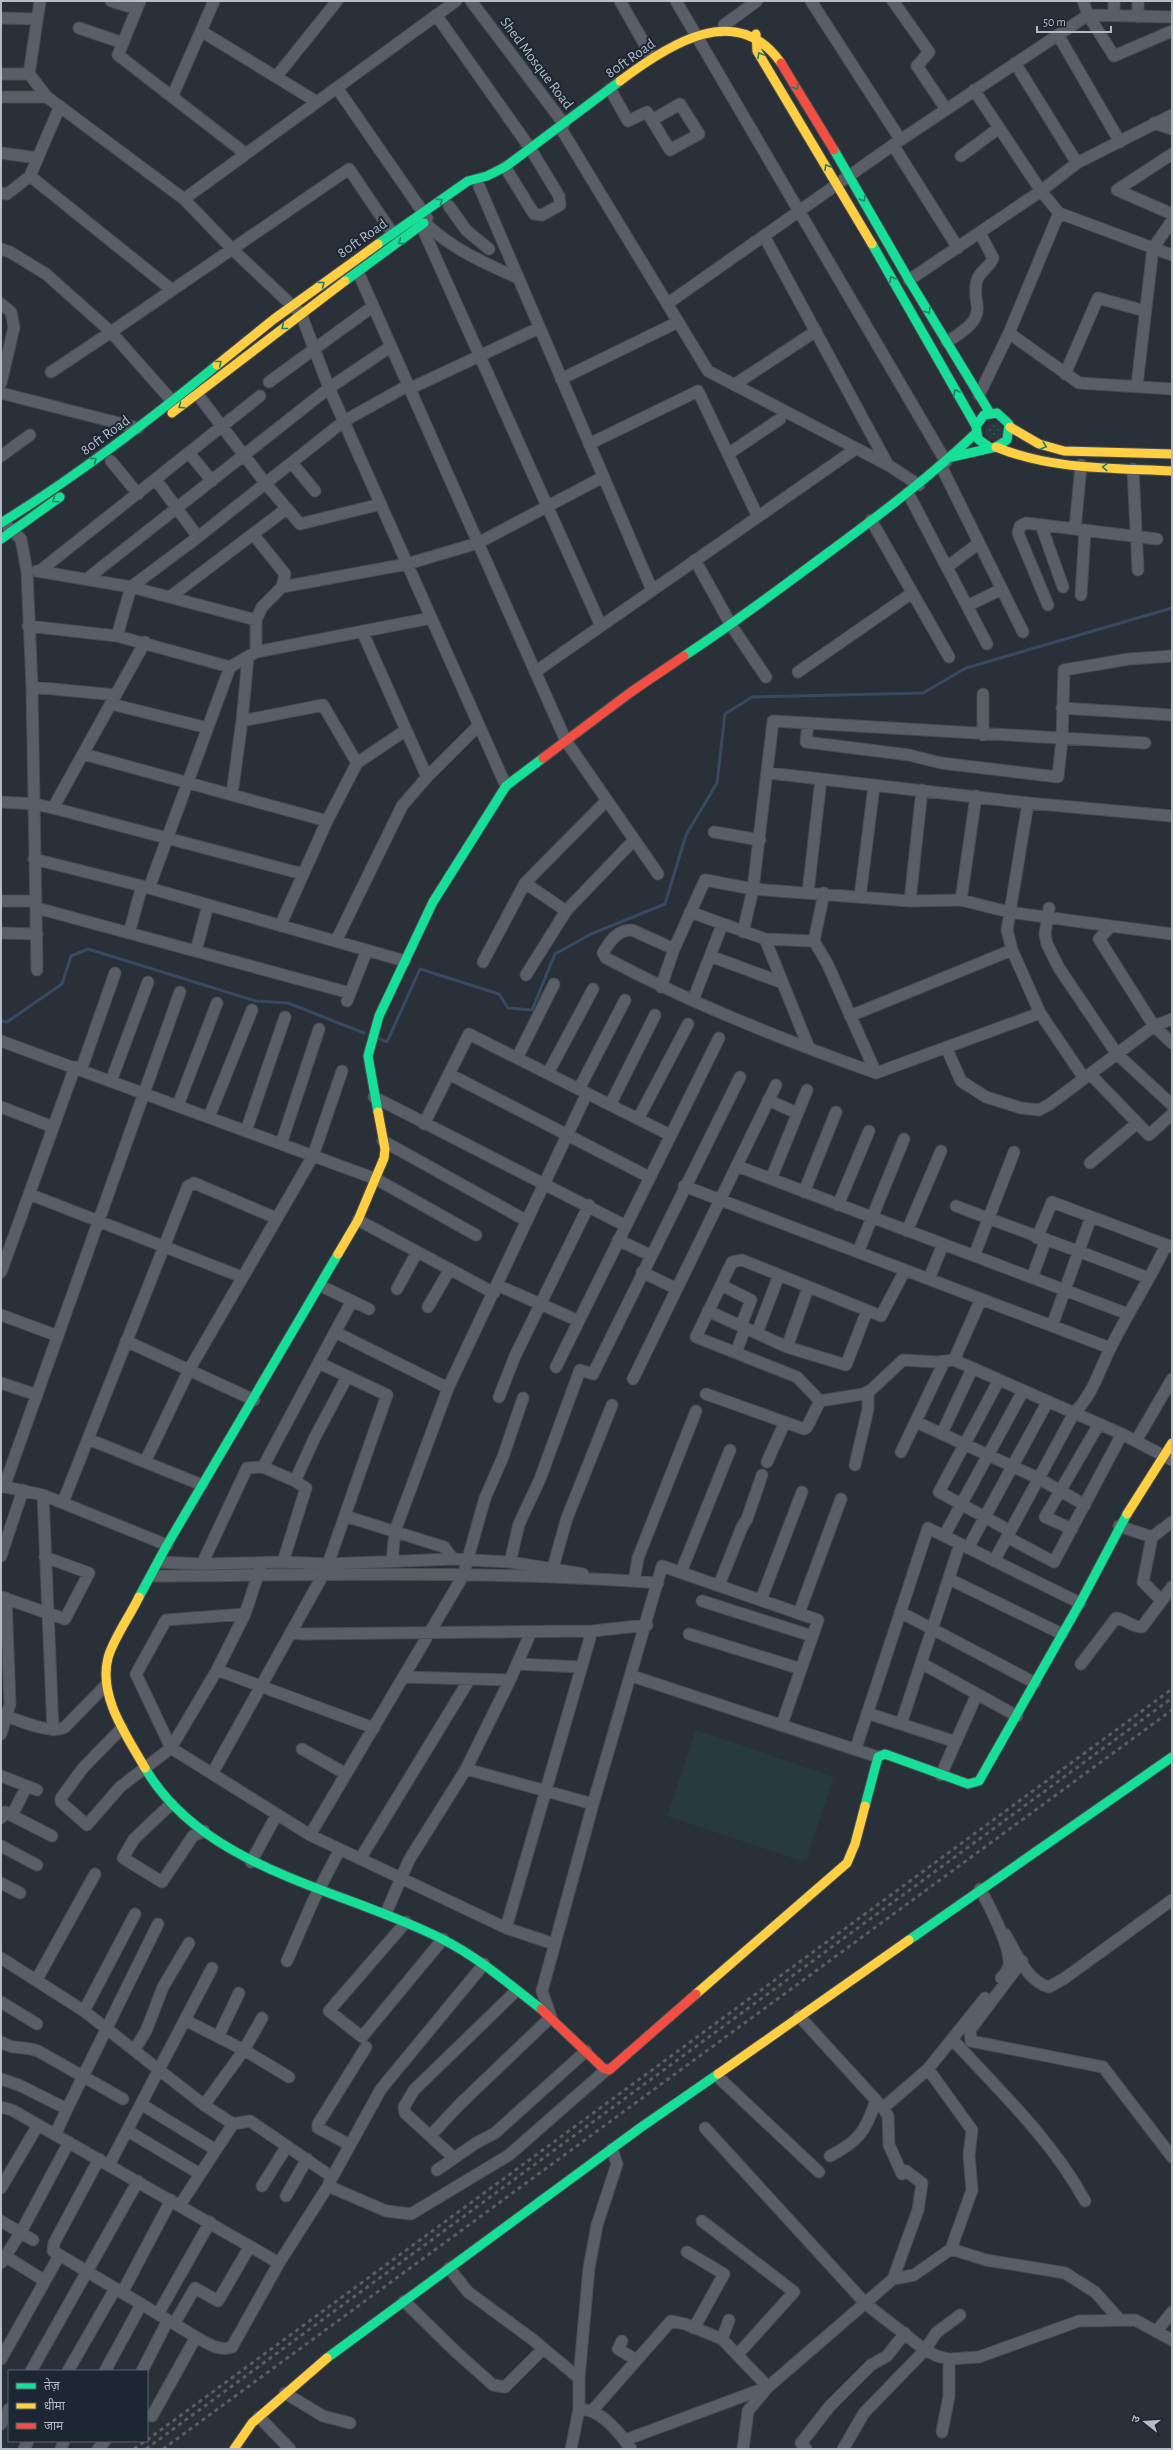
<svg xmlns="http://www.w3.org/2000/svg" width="1173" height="2450" font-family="'Alegreya Sans','Noto Sans Devanagari',sans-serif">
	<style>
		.grass { fill: url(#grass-dots) }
		.garden { fill: #273a3e }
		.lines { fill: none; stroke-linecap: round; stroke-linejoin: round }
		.stream { stroke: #384963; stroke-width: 3 }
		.street-casing { stroke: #484c53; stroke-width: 13 }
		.fast-casing { stroke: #484c53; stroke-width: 11 }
		.slow-casing { stroke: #484c53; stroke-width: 11 }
		.jam-casing { stroke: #484c53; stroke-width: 11 }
		.street { stroke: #5a5e66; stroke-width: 11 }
		.fast { stroke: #16e098; stroke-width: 9 }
		.slow { stroke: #ffcf43; stroke-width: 9 }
		.jam { stroke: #f24e42; stroke-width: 9 }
		.rail { stroke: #595d64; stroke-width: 3; stroke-dasharray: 4 4; stroke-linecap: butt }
		.oneway { stroke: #1a8366 }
		.labels { text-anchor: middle; stroke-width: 4; stroke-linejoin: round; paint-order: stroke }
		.street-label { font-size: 15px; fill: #b4bcc9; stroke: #1d2633 }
	</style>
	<defs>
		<pattern id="grass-dots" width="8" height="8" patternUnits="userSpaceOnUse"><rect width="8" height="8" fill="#273a3e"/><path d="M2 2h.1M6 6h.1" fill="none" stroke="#445559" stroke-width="1.8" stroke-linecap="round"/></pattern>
	</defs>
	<rect width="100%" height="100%" fill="#2a3038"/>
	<path class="grass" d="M986 431a8 8 0 1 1 16 0a8 8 0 1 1-16 0Z"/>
	<path class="garden" d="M 696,1730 L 834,1777 L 805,1862 L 667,1816 Z"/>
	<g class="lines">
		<path class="stream" d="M 1,1021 L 7,1022 L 62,984 L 71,956 L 88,949 L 256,1001 L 288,1003 L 364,1033
			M 378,1038 L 387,1042 L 420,969 L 499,994 L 508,1008 L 532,1010 L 555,954 L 591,934 L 665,904 L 686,835 L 717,783 L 725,714 L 752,697 L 923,693 L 966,668 L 1172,608"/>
		<defs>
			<path id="street" d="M 40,1 L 29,74 L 47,97 L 184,199 L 232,249 L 301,314 L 329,388 L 506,786
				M 111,1 L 137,9
				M 140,1 L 118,55 L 246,154
				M 471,1 L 564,124
				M 620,1 L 652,57
				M 676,1 L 946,462
				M 811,1 L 900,139
				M 893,1 L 929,52 L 917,66 L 946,109
				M 1083,1 L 1088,15 L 1114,56 L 1172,31
				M 436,15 L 530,148 L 559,196 L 560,205 L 542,215 L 534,214 L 505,167
				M 1114,16 L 1114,1
				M 1138,17 L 1138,1
				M 1,18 L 36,19
				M 724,25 L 757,1
				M 79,28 L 123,43
				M 201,31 L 317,102
				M 1058,35 L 1120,142
				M 1015,63 L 1077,163
				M 1,74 L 29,74
				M 276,77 L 337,1
				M 337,88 L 427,218
				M 610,89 L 628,121 L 647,112 L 670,150 L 699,134 L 680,104 L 652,120
				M 974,90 L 1041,191 L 1059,213 L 1172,255
				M 1,97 L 47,97
				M 172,97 L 214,1
				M 1154,123 L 1172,129
				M 560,127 L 708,371 L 888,465 L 919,485
				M 893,145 L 958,248
				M 1,153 L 38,158
				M 1172,154 L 1117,190 L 1172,214
				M 961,156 L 999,128
				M 30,176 L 172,290
				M 479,186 L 652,590
				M 1,193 L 7,194 L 30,176 L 60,106
				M 184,199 L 456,1
				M 449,206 L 466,230 L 489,249
				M 425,223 C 452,249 484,263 518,278
				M 421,225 L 601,626
				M 764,236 L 888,465
				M 1,249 L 10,252 L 46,274 L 111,332 L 172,401
				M 358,272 L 566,741 L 658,874
				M 909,280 L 1041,191 L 1077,163 L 1172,115
				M 1,304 L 11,312 L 14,327 L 1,383
				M 667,304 L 893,145 L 1088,15 L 1172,17
				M 1009,333 L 1079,383 L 1172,389
				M 947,342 C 960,333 980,323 977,305 C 976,296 974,290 977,280 C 980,271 990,267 993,258 L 980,233
				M 51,372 L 111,332 L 349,169 L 393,234
				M 1065,374 L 1098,298 L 1145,311
				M 561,379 L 678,322
				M 269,382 L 372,307
				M 734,385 L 816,331
				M 1137,385 L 1153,248 L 1172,221
				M 409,389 L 539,328
				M 1,393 L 138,428
				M 198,395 L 266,484 L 300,524 L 381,504
				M 979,395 L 1009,333 L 1059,213
				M 589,444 L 698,391 L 758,517
				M 190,454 L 212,481
				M 728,454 L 780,419
				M 1,456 L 30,435
				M 111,461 L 138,494
				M 292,463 L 315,491
				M 941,466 L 1023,632
				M 1133,469 L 1138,570
				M 156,480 L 198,537
				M 908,493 L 987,644
				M 871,520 L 949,657
				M 1041,525 L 1063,587
				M 8,527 L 21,539 L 27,572 L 32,687 L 37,970
				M 1075,529 L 1081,465
				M 253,534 L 285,574 L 282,587
				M 695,560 L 731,625 L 766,677
				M 947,567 L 979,543
				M 41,570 L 260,396
				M 37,571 L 131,587 L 256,620
				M 88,578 L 329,388 L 390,347
				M 1081,595 L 1085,530
				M 170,597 L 286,509
				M 1048,605 L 1018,533 L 1020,526 L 1026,523 L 1157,539
				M 967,606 L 1002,589
				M 28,626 L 117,636 L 230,667
				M 362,631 L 427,777
				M 117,636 L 131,587 L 198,537 L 344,421 L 407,386
				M 256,652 L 256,620 L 262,607 L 282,587 L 407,564 L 478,543 L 603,477
				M 535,672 L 854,450
				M 798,672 L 912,593
				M 32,687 L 116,695
				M 983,694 L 983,735
				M 111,704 L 208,728
				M 1062,708 L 1172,715
				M 242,721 L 323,705 L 357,763
				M 808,723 L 806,742 L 909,755 L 941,763 L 1058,777 L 1062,739 L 1064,670 L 1129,659 L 1172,656
				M 83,754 L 327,821
				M 769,773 L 1028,803 L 1172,816
				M 232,794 L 242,721 L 248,657
				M 1,802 L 34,804 L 53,808 L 303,874
				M 1028,803 L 1007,930 L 1012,950 L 1040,1013 L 1084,1078
				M 53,808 L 145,642
				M 714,832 L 760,840
				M 34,859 L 142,886 L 405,961
				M 525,883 L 566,911
				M 149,888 L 230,667 L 256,652 L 431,618
				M 808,892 L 821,779
				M 860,897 L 874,786
				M 961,900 L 976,796
				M 1,901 L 36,901
				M 910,901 L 922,790
				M 37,908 L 350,993
				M 1049,908 L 1045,934 L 1047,944 L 1059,968 L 1117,1054 L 1172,1105
				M 690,912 L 765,939 L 814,941 L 827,963 L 876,1073
				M 280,926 L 327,821 L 357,763 L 406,730
				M 743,932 L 753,889 L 773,721 L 1145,743
				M 1,933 L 37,934
				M 129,933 L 142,886
				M 1172,934 L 1111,926 L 1099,939 L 1154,1026 L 1172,1043
				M 765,939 L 809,1048
				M 336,941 L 402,806 L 427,777 L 479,725
				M 814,941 L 824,893
				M 674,949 L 632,930 C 617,930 610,941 603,953 L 606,958 C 692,1004 784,1040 876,1073 L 1040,1013
				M 196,951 L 208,905
				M 710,956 L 783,983
				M 483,962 L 525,883 L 607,800
				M 526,975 L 566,911 L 634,840
				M 661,987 L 674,949 L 705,880 L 753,889 L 910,901 L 961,900 L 1009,912 L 1111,926
				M 693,1000 L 722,925
				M 347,1001 L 367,950
				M 850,1016 L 1012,950
				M 1,1041 L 376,1179 L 476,1235
				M 946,1047 L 961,1081 L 986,1097 L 1021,1108 L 1039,1110 L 1050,1104 L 1154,1026 L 1172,1019
				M 517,1058 L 554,984
				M 81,1070 L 115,973
				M 548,1073 L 593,989
				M 449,1074 L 649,1177
				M 1090,1074 L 1149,1135 L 1172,1114
				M 111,1081 L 148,982
				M 579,1089 L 625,1000
				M 374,1097 L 626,1226
				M 768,1100 L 797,1113
				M 178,1105 L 217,1003
				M 610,1105 L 655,1015
				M 1,1107 L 53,1127
				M 209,1117 L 252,1010
				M 638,1119 L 688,1024
				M 424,1124 L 469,1034 L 670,1135
				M 246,1131 L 285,1017
				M 383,1141 L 527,1221
				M 281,1144 L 319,1029
				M 1090,1163 L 1136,1124
				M 737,1166 L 1128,1314
				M 771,1179 L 807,1090
				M 684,1186 L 1110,1348
				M 804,1192 L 836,1112
				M 29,1194 L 242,1277
				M 838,1205 L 869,1131
				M 956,1206 C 1020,1231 1084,1252 1148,1278
				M 358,1220 L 494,1293
				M 907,1231 L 941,1151
				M 1037,1238 L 1052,1202 L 1172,1247
				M 618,1240 L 650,1255
				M 858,1252 L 904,1139
				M 974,1256 L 1014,1152
				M 1,1272 L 75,1067
				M 642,1272 L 677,1289
				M 1032,1278 L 1046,1239
				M 929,1279 L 943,1244
				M 497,1285 L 579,1321
				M 721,1285 L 751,1300 L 741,1326
				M 321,1286 L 369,1309
				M 397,1289 L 417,1252
				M 981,1299 L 954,1360 L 1122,1434 L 1172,1460
				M 428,1307 L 450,1269
				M 708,1311 L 787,1347 L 846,1365 L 867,1311
				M 1,1315 L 58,1336
				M 1052,1326 L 1091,1217
				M 335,1332 L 352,1301
				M 757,1333 L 779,1275
				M 126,1341 L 254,1400
				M 787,1347 L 808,1288
				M 736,1353 L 745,1328
				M 319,1363 L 387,1395 L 328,1564
				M 556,1367 L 719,1038
				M 633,1379 L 776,1085
				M 999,1380 L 939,1492 L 1010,1531
				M 1,1383 L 37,1395
				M 706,1394 L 804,1429 L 807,1427 L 820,1401 L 863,1394 L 871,1390 L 903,1360 L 938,1362 L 954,1360
				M 499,1397 L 515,1356 L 589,1205
				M 820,1401 L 797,1377 L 696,1337 L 732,1262 L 742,1260 L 881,1316 L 905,1270
				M 916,1422 L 1038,1478 L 1085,1505
				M 942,1433 L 972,1369
				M 88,1439 L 202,1485
				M 1136,1441 L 1172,1379
				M 901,1452 L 944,1362
				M 145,1462 L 189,1370 L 313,1156 L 342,1071
				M 767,1462 L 785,1422
				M 855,1465 L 868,1409 L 868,1392
				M 263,1467 L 295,1481 L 306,1488 L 283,1562
				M 295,1481 L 315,1437 L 347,1377
				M 1,1486 L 43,1495 L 167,1545
				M 4,1487 L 180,992
				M 43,1495 L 53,1730
				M 63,1502 L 188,1186 L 194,1183 L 276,1218
				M 345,1516 L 444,1547 L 453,1559
				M 1119,1526 L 1152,1537
				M 1072,1529 L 1045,1517 L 1099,1424
				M 944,1536 L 1023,1391
				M 1007,1537 L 1054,1562 L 1122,1434
				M 968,1548 L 1048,1401
				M 1,1556 L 23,1490
				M 392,1561 L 395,1531 L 448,1388 L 587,1093
				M 994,1561 L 1074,1413 C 1094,1393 1098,1372 1111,1347 C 1128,1312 1150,1280 1166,1245
				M 159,1562 L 202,1564 L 283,1562 L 328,1564 L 453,1559 L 510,1562 L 583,1574
				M 510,1562 L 519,1524 L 540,1479 L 580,1370 L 593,1374 L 740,1077
				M 202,1564 L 247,1468 L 263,1467 L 335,1332 L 448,1388
				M 553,1567 L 567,1518 L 612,1405
				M 681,1572 L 730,1450
				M 152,1576 C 320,1575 490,1570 658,1583
				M 949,1579 L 1062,1634
				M 634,1581 L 638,1558 L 696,1411
				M 719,1585 L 742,1527 L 747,1519 L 762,1475
				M 1,1597 L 65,1619 L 89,1573 L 45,1557
				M 761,1600 L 802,1492
				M 1161,1600 L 1143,1582 L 1152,1537 L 1172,1522
				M 702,1601 L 812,1636
				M 900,1612 L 1035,1683
				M 799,1613 L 841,1499
				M 245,1614 L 166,1620 L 136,1674 L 171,1748 L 310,1835 L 506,1928 L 554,1944
				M 292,1632 L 303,1634 L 592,1631 L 647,1625
				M 689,1634 L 801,1669
				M 921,1663 L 1017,1716
				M 517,1664 L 581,1667
				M 1081,1664 L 1116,1618 C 1125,1619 1134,1628 1142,1627 L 1172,1587
				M 217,1670 L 374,1728
				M 632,1676 L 878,1757
				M 404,1677 L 510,1680
				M 867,1713 L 956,1742
				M 2,1714 C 17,1720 51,1735 65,1727 L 105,1686
				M 901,1724 L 960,1544
				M 122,1728 L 83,1768 L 61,1798 L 61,1802 L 87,1825 L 120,1787 L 171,1748 L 217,1670 L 245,1614 L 262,1563
				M 1,1734 L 10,1704 L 6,1598
				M 856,1748 L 928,1528 L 1080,1603
				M 302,1749 L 346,1774
				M 466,1769 L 593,1804
				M 213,1772 L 323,1575
				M 941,1775 L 977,1694
				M 1,1776 L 37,1790
				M 171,1804 L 134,1839 L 123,1858 L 162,1882 L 193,1836 L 204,1831
				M 12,1815 L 27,1786
				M 1,1818 L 5,1812 L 52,1836
				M 310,1835 L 463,1576 L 485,1498 L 503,1457 L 523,1398
				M 1,1846 L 37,1865
				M 360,1859 L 469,1680
				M 251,1862 L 276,1816
				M 1,1883 L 20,1893
				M 980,1889 C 989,1905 1011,1947 1009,1965 C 1008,1970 1004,1975 1001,1978
				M 386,1913 L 409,1860 L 466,1769 L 510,1680 L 531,1632
				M 406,1922 L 329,2011 L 362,2037 L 443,1939
				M 506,1928 L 592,1631
				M 1005,1934 C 1016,1952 1027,1982 1049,1987 L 1065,1978 L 1172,1900
				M 1,1958 L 84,2011 L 204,2105 L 233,2124 L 250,2121 L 332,2177
				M 287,1961 L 313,1901 L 340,1849
				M 1022,1961 L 970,2030 L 971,2041 L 1103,2067 L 1172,2157
				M 37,1979 L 95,1874
				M 1,2002 L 37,2024
				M 84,2011 L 135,1914
				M 799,2016 L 883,2108 L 888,2116 L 889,2145 L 902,2174 L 906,2171 L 922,2183 L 918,2210 L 893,2279
				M 185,2020 L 244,2050 L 289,2077
				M 218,2037 L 239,1993
				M 952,2039 C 999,2090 1052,2140 1085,2201
				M 1,2042 C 16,2051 22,2045 38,2051 L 123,2099
				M 135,2049 L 146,2031 L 163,1987 L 189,1943
				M 717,2076 L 819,2172
				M 1,2079 L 19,2085 L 67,2109 L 55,2135
				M 141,2104 L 216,2150
				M 204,2105 L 244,2050 L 262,2018
				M 1,2107 L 12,2110 L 279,2263
				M 883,2108 L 928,2069 L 985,1998
				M 67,2109 L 158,1924
				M 705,2128 L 866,2304 L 925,2350 L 937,2356 L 949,2359 L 979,2357 L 1079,2321 L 1135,2320 L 1172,2340
				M 128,2131 L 200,2174
				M 431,2135 L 459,2105 L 551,2017 L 542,1991 L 593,1804 L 662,1566 L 818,1620 L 782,1724
				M 350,2145 L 318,2128 L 318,2124 L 366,2047
				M 830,2156 C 859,2141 866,2131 876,2100
				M 454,2158 L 405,2113 L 404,2107 L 414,2090 L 516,1991
				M 99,2159 L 54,2243 L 53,2251 L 196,2337 C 207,2343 219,2352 232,2347 L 279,2263 L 328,2186 L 386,2211 L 411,2214 L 509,2155 L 606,2070
				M 109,2165 L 212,1968
				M 437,2170 L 476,2143 L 495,2133 L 586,2051
				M 329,2183 L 381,2089 L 484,1964
				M 262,2186 L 287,2146
				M 1,2188 L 38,2125
				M 286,2196 L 307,2159
				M 180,2205 L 233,2124
				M 1,2221 L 33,2240
				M 702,2221 L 794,2292 L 738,2354
				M 951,2249 L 986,2260 L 1065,2273 L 1095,2292 L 1120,2320
				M 687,2252 L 724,2274 L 694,2328
				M 5,2256 L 45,2281
				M 1,2263 L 21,2232 L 69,2142
				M 449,2268 L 468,2292 L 532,2339 L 579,2378
				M 122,2293 L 171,2200
				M 404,2301 L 456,2352 L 493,2385 L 505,2387 L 543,2349
				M 158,2314 L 210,2222
				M 174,2324 L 195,2288 L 218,2301 L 250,2246
				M 1157,2331 L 1172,2312
				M 722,2339 L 729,2320
				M 622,2341 L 618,2349 L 635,2359
				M 1,2359 L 59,2256
				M 31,2371 L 138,2181
				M 68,2371 L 115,2289
				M 105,2371 L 141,2305
				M 142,2371 L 168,2320
				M 285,2393 L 323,2416 L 350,2423
				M 586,2410 C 603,2412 622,2436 631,2449
				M 592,2411 L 671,2321 L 685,2324 L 722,2339 L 768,2387 L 748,2411 L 743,2449
				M 152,2416 L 196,2337
				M 259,2417 L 290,2449
				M 1,2424 L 9,2409
				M 942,2432 L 949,2396 L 949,2359
				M 625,2440 L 768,2387 L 893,2279 L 914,2275 L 951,2249 L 972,2190 L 969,2155 L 972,2130 L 928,2069
				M 24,2449 L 28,2441
				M 61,2449 L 64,2441
				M 98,2449 L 105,2441
				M 571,2449 L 579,2409 L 579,2378 L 589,2268 L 597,2225 L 617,2164 L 612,2149
				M 806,2449 L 801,2443 L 830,2406 L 871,2365 L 887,2356 L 905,2333
				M 843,2449 L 864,2413 L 925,2350 L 936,2333 L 960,2315"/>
			<path id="fast" d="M 834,150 L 909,280 L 990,413
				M 378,244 L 468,181 L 487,176 L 505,167 L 620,81
				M 872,244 L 976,426
				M 345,281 L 424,223
				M 952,457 L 996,447 L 1007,440 L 1009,424 L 997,413 L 984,415 L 976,426 L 978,439 L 989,447
				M 1,523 C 77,476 147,422 217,365
				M 1,539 L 60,497
				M 684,656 C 735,623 783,586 832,550 C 882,513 931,476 976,433
				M 378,1112 L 368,1056 L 379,1016 L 433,902 L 506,786 L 543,758
				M 139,1597 L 167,1545 L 338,1254
				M 145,1768 C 204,1870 344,1889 442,1939 C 478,1957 509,1984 541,2009
				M 865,1806 L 878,1757 L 885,1754 L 968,1784 L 979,1781 L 1080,1603 L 1127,1514
				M 909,1940 L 1172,1757
				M 327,2358 L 640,2128 L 718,2074"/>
			<path id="slow" d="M 756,34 L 757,51 L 872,244
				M 620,81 C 669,44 737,0 781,63
				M 217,365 L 274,319 L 378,244
				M 172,413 L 345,281
				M 1010,427 L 1039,444 L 1064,451 L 1172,454
				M 996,447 C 1052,470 1112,468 1172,471
				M 338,1254 L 358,1220 L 384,1158 L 385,1149 L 378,1112
				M 1127,1514 L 1172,1443
				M 139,1597 C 131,1614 112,1641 108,1658 C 98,1697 127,1736 145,1768
				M 696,1994 L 847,1863 L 855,1844 L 865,1806
				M 718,2074 L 909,1940
				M 234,2449 L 252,2423 L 327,2358"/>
			<path id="jam" d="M 781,63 L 834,150
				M 543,758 L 631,692 L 684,656
				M 541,2009 L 603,2068 L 609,2070 L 696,1994"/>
		</defs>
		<use href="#street" class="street-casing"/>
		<use href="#fast" class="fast-casing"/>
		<use href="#slow" class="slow-casing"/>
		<use href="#jam" class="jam-casing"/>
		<use href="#street" class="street"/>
		<use href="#fast" class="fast"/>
		<use href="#slow" class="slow"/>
		<use href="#jam" class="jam"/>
		<path class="rail" d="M 147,2440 L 1172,1689
			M 134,2449 L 145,2441
			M 146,2449 L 1172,1698
			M 163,2449 L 1172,1710"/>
	</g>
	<defs><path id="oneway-chevron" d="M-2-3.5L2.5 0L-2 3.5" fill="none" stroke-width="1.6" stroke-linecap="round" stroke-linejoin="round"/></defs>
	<g class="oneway">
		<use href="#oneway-chevron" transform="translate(760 55) rotate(-119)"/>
		<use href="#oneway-chevron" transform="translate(796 87) rotate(59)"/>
		<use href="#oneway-chevron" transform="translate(827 167) rotate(-120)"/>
		<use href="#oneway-chevron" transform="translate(863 199) rotate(60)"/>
		<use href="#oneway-chevron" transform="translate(440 201) rotate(-35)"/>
		<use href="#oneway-chevron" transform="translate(401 242) rotate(143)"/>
		<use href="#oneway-chevron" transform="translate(892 279) rotate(-120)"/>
		<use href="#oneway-chevron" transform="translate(322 284) rotate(-37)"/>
		<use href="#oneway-chevron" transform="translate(928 311) rotate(58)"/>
		<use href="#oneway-chevron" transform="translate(284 327) rotate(142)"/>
		<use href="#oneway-chevron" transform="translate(219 363) rotate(-39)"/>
		<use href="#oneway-chevron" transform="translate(956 392) rotate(-120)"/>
		<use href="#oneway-chevron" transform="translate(181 406) rotate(146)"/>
		<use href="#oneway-chevron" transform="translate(1044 446) rotate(19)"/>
		<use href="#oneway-chevron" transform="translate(94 460) rotate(-37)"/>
		<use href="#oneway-chevron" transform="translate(1105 467) rotate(-176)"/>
		<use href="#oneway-chevron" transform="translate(55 500) rotate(145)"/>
	</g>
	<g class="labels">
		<g class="street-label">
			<text transform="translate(630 58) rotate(-35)" y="5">80ft Road</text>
			<text transform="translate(537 63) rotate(53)" y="5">Shed Mosque Road</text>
			<text transform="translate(362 238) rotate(-35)" y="5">80ft Road</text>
			<text transform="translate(105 435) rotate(-36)" y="5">80ft Road</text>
		</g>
	</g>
	<rect width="1173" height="2450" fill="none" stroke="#b4bcc9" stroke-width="4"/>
	<rect x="8" y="2370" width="140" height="72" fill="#1d2633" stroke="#59626f"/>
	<rect x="16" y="2383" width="20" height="6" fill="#16e098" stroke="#59626f"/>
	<text x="44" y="2390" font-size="12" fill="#b4bcc9">तेज़</text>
	<rect x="16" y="2403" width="20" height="6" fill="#ffcf43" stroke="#59626f"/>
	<text x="44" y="2410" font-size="12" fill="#b4bcc9">धीमा</text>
	<rect x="16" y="2423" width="20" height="6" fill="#f24e42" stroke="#59626f"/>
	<text x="44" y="2430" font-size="12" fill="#b4bcc9">जाम</text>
	<g transform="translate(1145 2422) rotate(287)" stroke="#1d2633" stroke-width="3" paint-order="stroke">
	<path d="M0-3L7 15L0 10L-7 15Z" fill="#b4bcc9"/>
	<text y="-6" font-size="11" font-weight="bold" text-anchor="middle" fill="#b4bcc9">उ</text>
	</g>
	<path d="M1037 26v6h74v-6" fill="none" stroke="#b4bcc9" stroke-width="2"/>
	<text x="1043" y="26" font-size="12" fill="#b4bcc9" stroke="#1d2633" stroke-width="3" paint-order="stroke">50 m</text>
</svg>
